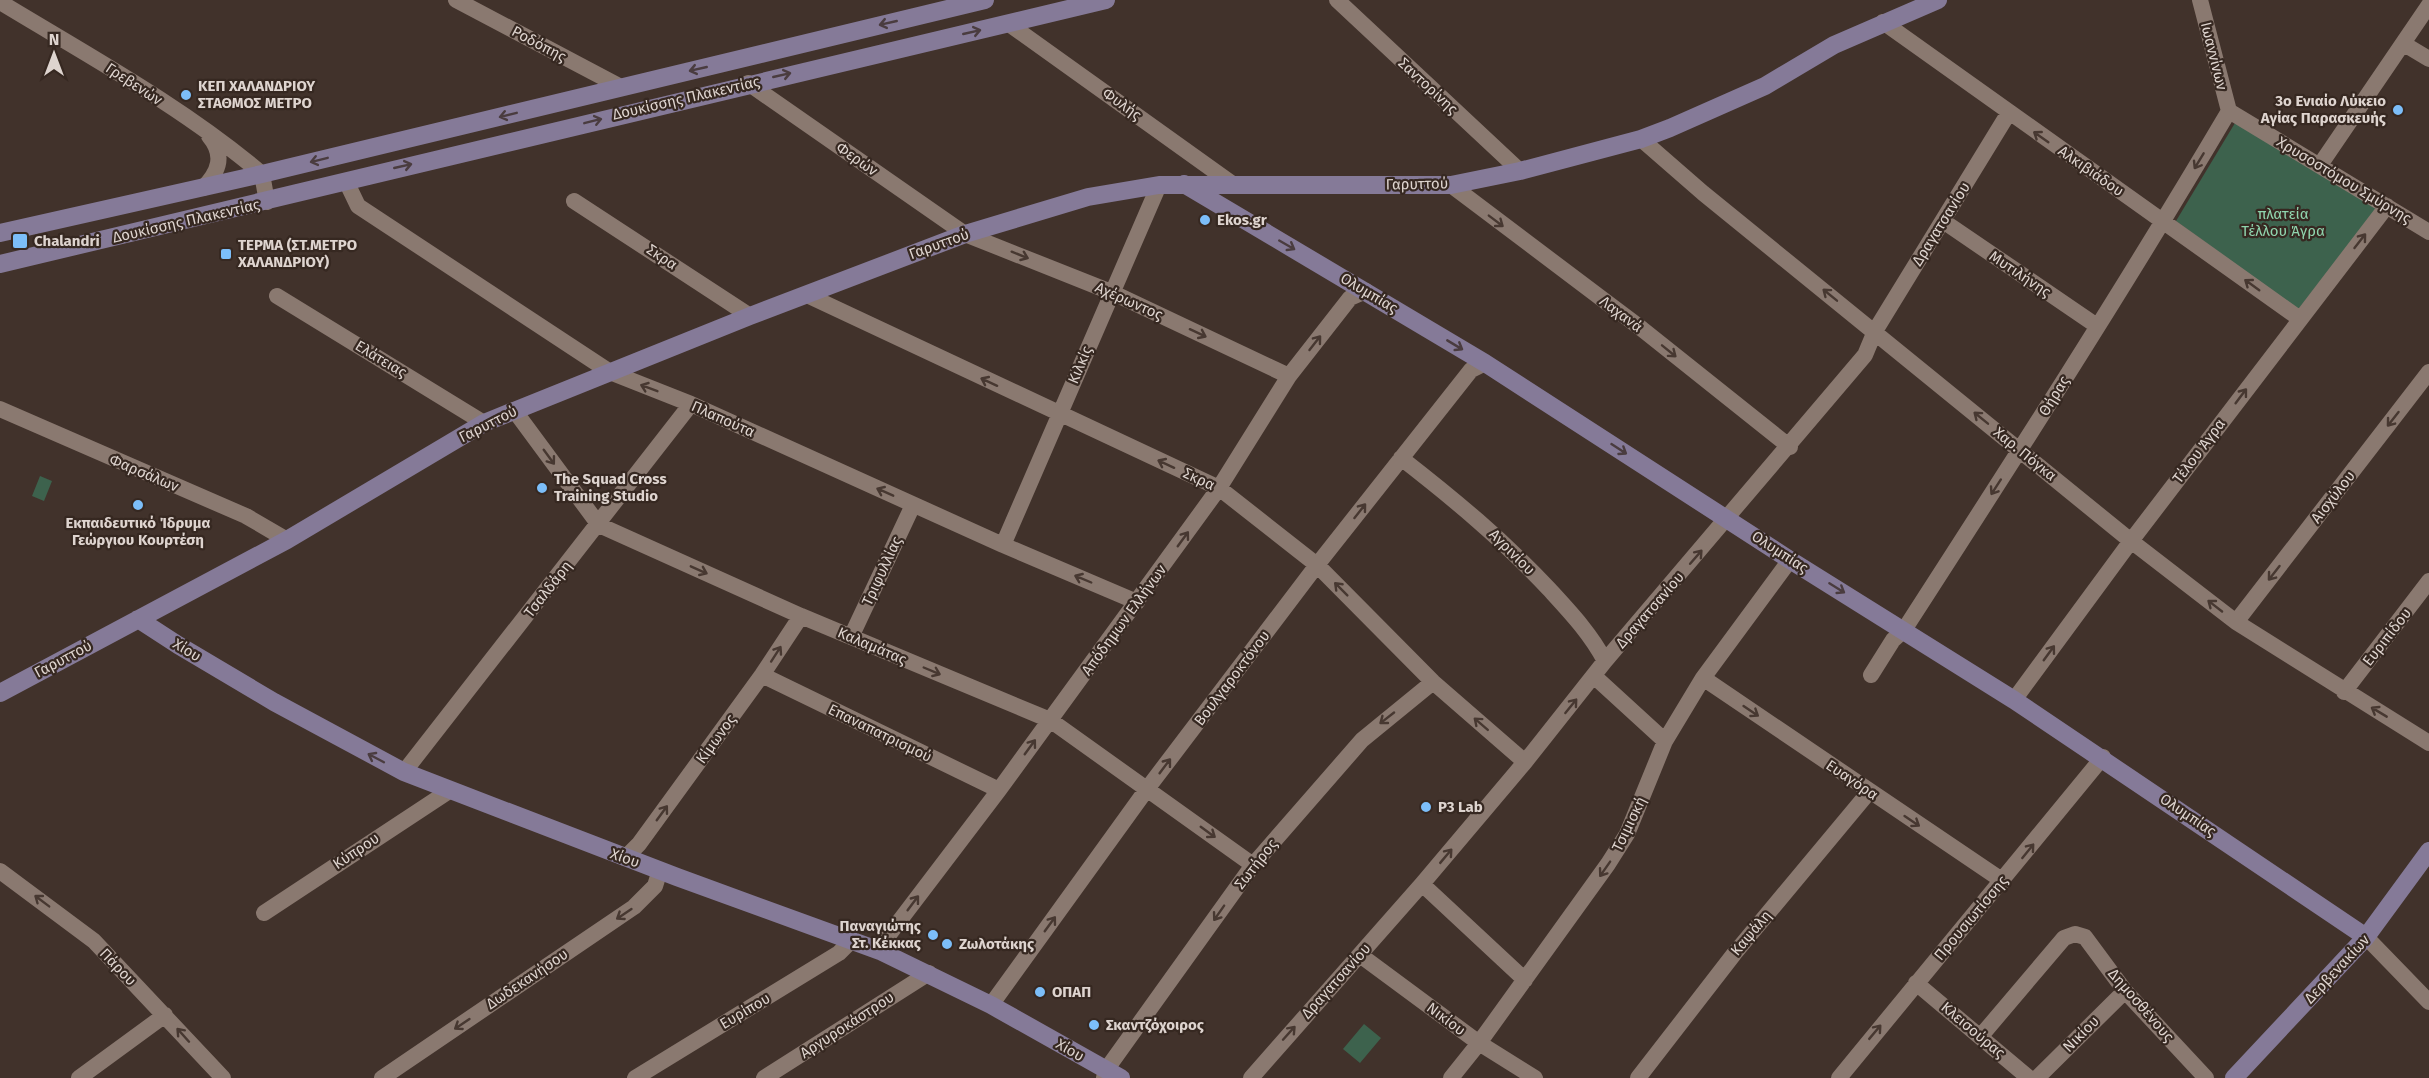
<svg xmlns="http://www.w3.org/2000/svg" width="2429" height="1078" font-family="'Fira Sans',sans-serif">
	<style>
		.green { fill: #3d624d }
		.lines { fill: none; stroke-linecap: round; stroke-linejoin: round }
		.street { stroke: #8a7970; stroke-width: 16 }
		.secondary { stroke: #857a98; stroke-width: 18 }
		.oneway { stroke: #4a3c3f }
		.oneway2 { stroke: #473831 }
		.poi-dot { fill: #7cbef9; stroke: #362821; stroke-width: 2 }
		.labels { text-anchor: middle; stroke-width: 4.5; stroke-linejoin: round; paint-order: stroke }
		.street-label { font-size: 15px; fill: #ded4cf; stroke: #362821 }
		.poi-label { font-size: 15px; font-weight: bold; fill: #ded4cf; stroke: #362821; text-anchor: start }
		.park-label { font-size: 15px; fill: #90d5ae; stroke: #362821 }
	</style>
	<rect width="100%" height="100%" fill="#41322b"/>
	<path class="green" d="M 2235,123 L 2378,207 L 2298,310 L 2176,221 Z
		M 40,476 L 52,481 L 44,501 L 32,496 Z
		M 1364,1024 L 1381,1038 L 1360,1063 L 1343,1049 Z"/>
	<g class="lines">
		<path class="street" d="M 456,0 L 621,87
			M 1337,0 L 1520,171
			M 2200,0 L 2229,111
			M 0,2 C 89,56 183,107 262,174 L 267,202
			M 1883,22 L 2300,319
			M 1009,24 L 1234,185
			M 2404,44 L 2429,59
			M 748,83 L 965,234 L 1111,292 L 1289,376
			M 2229,111 L 2429,232
			M 1641,139 L 1703,193 L 2131,541 L 2236,622 L 2429,743
			M 2320,165 L 2429,5
			M 346,181 L 358,206 L 610,372 L 691,404 L 1003,545 L 1137,602
			M 1451,185 L 1642,329 L 1790,447
			M 203,188 C 219,172 225,155 209,136
			M 574,201 L 750,316
			M 1943,221 L 2097,326
			M 807,295 L 1219,488 L 1317,565 L 1433,682 L 1525,762
			M 277,296 L 484,423
			M 0,409 L 246,516 L 287,540
			M 514,410 L 599,525 L 801,616 L 1050,720 L 1253,865
			M 1401,458 C 1455,500 1503,540 1549,589 C 1571,613 1590,633 1605,661
			M 1003,545 L 1159,185
			M 2236,622 L 2429,372
			M 851,637 L 913,505
			M 762,675 L 999,790
			M 1871,675 L 1893,640 L 1904,630 C 2015,458 2125,287 2229,111
			M 1595,677 L 1665,741
			M 1703,678 L 2003,881
			M 2344,692 L 2429,581
			M 2014,700 L 2131,541 L 2387,206
			M 404,772 L 691,404
			M 625,858 L 639,844 L 762,675 L 801,616
			M 0,871 L 94,941 L 223,1078
			M 1422,884 L 1525,980
			M 264,913 L 449,791
			M 2366,937 L 2429,1002
			M 880,951 L 888,936 L 999,790 L 1219,488 L 1289,376 L 1350,298 L 1366,291
			M 1360,955 L 1479,1043 L 1535,1078
			M 1916,983 L 2029,1078
			M 991,1005 L 1147,789 L 1317,565 L 1471,370 L 1485,363
			M 1980,1037 L 2064,938 L 2075,934 L 2085,937 L 2125,991 L 2206,1078
			M 79,1078 L 165,1015
			M 382,1078 L 634,907 L 655,886 L 660,870
			M 635,1078 L 839,953 L 852,940
			M 764,1078 L 929,973
			M 1104,1078 L 1106,1070 L 1253,865 L 1362,740 L 1433,682
			M 1251,1078 L 1422,884 L 1525,762 L 1605,661 L 1865,355 L 1875,331 L 2008,114
			M 1451,1078 L 1479,1043 L 1608,864 L 1627,834 L 1665,741 L 1703,678 L 1790,560
			M 1638,1078 L 1734,954 L 1869,792
			M 1839,1078 L 2103,757
			M 2037,1078 L 2125,991"/>
		<path class="secondary" d="M 1184,184 L 1485,363 L 1790,560 L 2014,700 L 2366,937
			M 0,233 L 262,174 L 985,0
			M 0,264 L 1106,0
			M 138,619 L 178,645 L 274,702 L 404,772 L 677,877 L 880,951 L 991,1005 L 1121,1078
			M 0,693 L 287,540 L 484,423 L 750,316 L 965,234 L 1088,197 L 1159,185 L 1451,185 L 1520,171 L 1641,139 L 1670,128 L 1765,86 L 1834,45 L 1938,0
			M 2234,1078 L 2366,937 L 2429,851"/>
	</g>
	<defs><path id="oneway-shaft" d="M-6 0H5M1.5-3L5.5 0L1.5 3" fill="none" stroke-width="1.6" stroke-linecap="round" stroke-linejoin="round" transform="scale(1.5)"/></defs>
	<g class="oneway">
		<use href="#oneway-shaft" transform="translate(888 23) rotate(167)"/>
		<use href="#oneway-shaft" transform="translate(972 32) rotate(-13)"/>
		<use href="#oneway-shaft" transform="translate(698 69) rotate(167)"/>
		<use href="#oneway-shaft" transform="translate(782 75) rotate(-13)"/>
		<use href="#oneway-shaft" transform="translate(508 115) rotate(166)"/>
		<use href="#oneway-shaft" transform="translate(593 121) rotate(-14)"/>
		<use href="#oneway-shaft" transform="translate(319 160) rotate(166)"/>
		<use href="#oneway-shaft" transform="translate(403 166) rotate(-13)"/>
		<use href="#oneway-shaft" transform="translate(1287 245) rotate(30)"/>
		<use href="#oneway-shaft" transform="translate(1455 345) rotate(31)"/>
		<use href="#oneway-shaft" transform="translate(1619 449) rotate(33)"/>
		<use href="#oneway-shaft" transform="translate(1837 588) rotate(32)"/>
		<use href="#oneway-shaft" transform="translate(376 758) rotate(-152)"/>
	</g>
	<g class="oneway2">
		<use href="#oneway-shaft" transform="translate(2041 137) rotate(-145)"/>
		<use href="#oneway-shaft" transform="translate(2199 161) rotate(121)"/>
		<use href="#oneway-shaft" transform="translate(1496 221) rotate(37)"/>
		<use href="#oneway-shaft" transform="translate(2360 241) rotate(-52)"/>
		<use href="#oneway-shaft" transform="translate(1020 255) rotate(22)"/>
		<use href="#oneway-shaft" transform="translate(2252 285) rotate(-144)"/>
		<use href="#oneway-shaft" transform="translate(1830 295) rotate(-141)"/>
		<use href="#oneway-shaft" transform="translate(1198 333) rotate(25)"/>
		<use href="#oneway-shaft" transform="translate(1315 343) rotate(-52)"/>
		<use href="#oneway-shaft" transform="translate(1669 351) rotate(39)"/>
		<use href="#oneway-shaft" transform="translate(989 382) rotate(-155)"/>
		<use href="#oneway-shaft" transform="translate(649 388) rotate(-159)"/>
		<use href="#oneway-shaft" transform="translate(2241 396) rotate(-53)"/>
		<use href="#oneway-shaft" transform="translate(1981 418) rotate(-141)"/>
		<use href="#oneway-shaft" transform="translate(2393 419) rotate(128)"/>
		<use href="#oneway-shaft" transform="translate(549 457) rotate(54)"/>
		<use href="#oneway-shaft" transform="translate(1166 464) rotate(-155)"/>
		<use href="#oneway-shaft" transform="translate(1996 487) rotate(123)"/>
		<use href="#oneway-shaft" transform="translate(885 492) rotate(-156)"/>
		<use href="#oneway-shaft" transform="translate(1360 511) rotate(-52)"/>
		<use href="#oneway-shaft" transform="translate(1183 539) rotate(-54)"/>
		<use href="#oneway-shaft" transform="translate(1696 557) rotate(-49)"/>
		<use href="#oneway-shaft" transform="translate(699 570) rotate(24)"/>
		<use href="#oneway-shaft" transform="translate(2274 573) rotate(128)"/>
		<use href="#oneway-shaft" transform="translate(1083 579) rotate(-157)"/>
		<use href="#oneway-shaft" transform="translate(1341 589) rotate(-135)"/>
		<use href="#oneway-shaft" transform="translate(2215 606) rotate(-142)"/>
		<use href="#oneway-shaft" transform="translate(2049 653) rotate(-54)"/>
		<use href="#oneway-shaft" transform="translate(776 654) rotate(-57)"/>
		<use href="#oneway-shaft" transform="translate(932 671) rotate(23)"/>
		<use href="#oneway-shaft" transform="translate(1571 706) rotate(-51)"/>
		<use href="#oneway-shaft" transform="translate(1751 711) rotate(34)"/>
		<use href="#oneway-shaft" transform="translate(2379 712) rotate(-149)"/>
		<use href="#oneway-shaft" transform="translate(1387 718) rotate(142)"/>
		<use href="#oneway-shaft" transform="translate(1481 724) rotate(-139)"/>
		<use href="#oneway-shaft" transform="translate(1030 747) rotate(-54)"/>
		<use href="#oneway-shaft" transform="translate(1165 766) rotate(-53)"/>
		<use href="#oneway-shaft" transform="translate(662 813) rotate(-54)"/>
		<use href="#oneway-shaft" transform="translate(1912 821) rotate(34)"/>
		<use href="#oneway-shaft" transform="translate(1208 832) rotate(36)"/>
		<use href="#oneway-shaft" transform="translate(2028 851) rotate(-51)"/>
		<use href="#oneway-shaft" transform="translate(1446 856) rotate(-50)"/>
		<use href="#oneway-shaft" transform="translate(1605 869) rotate(125)"/>
		<use href="#oneway-shaft" transform="translate(42 901) rotate(-143)"/>
		<use href="#oneway-shaft" transform="translate(913 903) rotate(-53)"/>
		<use href="#oneway-shaft" transform="translate(1219 913) rotate(125)"/>
		<use href="#oneway-shaft" transform="translate(624 914) rotate(146)"/>
		<use href="#oneway-shaft" transform="translate(1050 924) rotate(-54)"/>
		<use href="#oneway-shaft" transform="translate(462 1024) rotate(146)"/>
		<use href="#oneway-shaft" transform="translate(1875 1032) rotate(-50)"/>
		<use href="#oneway-shaft" transform="translate(1289 1033) rotate(-48)"/>
		<use href="#oneway-shaft" transform="translate(183 1035) rotate(-132)"/>
	</g>
	<g class="poi-dot">
		<circle cx="186" cy="95" r="6"/>
		<circle cx="2398" cy="110" r="6"/>
		<circle cx="1205" cy="220" r="6"/>
		<rect x="12" y="233" width="16" height="16" rx="3"/>
		<rect x="220" y="248" width="12" height="12" rx="3"/>
		<circle cx="542" cy="488" r="6"/>
		<circle cx="138" cy="505" r="6"/>
		<circle cx="1426" cy="807" r="6"/>
		<circle cx="933" cy="935" r="6"/>
		<circle cx="947" cy="944" r="6"/>
		<circle cx="1040" cy="992" r="6"/>
		<circle cx="1094" cy="1025" r="6"/>
	</g>
	<g class="labels">
		<g class="street-label">
			<text transform="translate(539 44) rotate(28)" y="5">Ροδόπης</text>
			<text transform="translate(2214 56) rotate(76)" y="5">Ιωαννίνων</text>
			<text transform="translate(134 84) rotate(33)" y="5">Γρεβενών</text>
			<text transform="translate(1428 86) rotate(43)" y="5">Σαντορίνης</text>
			<text transform="translate(686 98) rotate(-13)" y="5">Δουκίσσης Πλακεντίας</text>
			<text transform="translate(1122 104) rotate(36)" y="5">Φυλής</text>
			<text transform="translate(857 159) rotate(35)" y="5">Φερών</text>
			<text transform="translate(2091 171) rotate(35)" y="5">Αλκιβιάδου</text>
			<text transform="translate(2344 180) rotate(31)" y="5">Χρυσοστόμου Σμύρνης</text>
			<text transform="translate(1417 184) rotate(-1)" y="5">Γαρυττού</text>
			<text transform="translate(186 221) rotate(-13)" y="5">Δουκίσσης Πλακεντίας</text>
			<text transform="translate(1941 224) rotate(-58)" y="5">Δραγατσανίου</text>
			<text transform="translate(939 244) rotate(-20)" y="5">Γαρυττού</text>
			<text transform="translate(662 257) rotate(34)" y="5">Σκρα</text>
			<text transform="translate(2020 274) rotate(34)" y="5">Μυτιλήνης</text>
			<text transform="translate(1369 293) rotate(31)" y="5">Ολυμπίας</text>
			<text transform="translate(1129 301) rotate(24)" y="5">Αχέρωντος</text>
			<text transform="translate(1621 314) rotate(37)" y="5">Λαχανά</text>
			<text transform="translate(381 359) rotate(31)" y="5">Ελάτειας</text>
			<text transform="translate(1080 365) rotate(-67)" y="5">Κιλκίς</text>
			<text transform="translate(2054 396) rotate(-58)" y="5">Θήρας</text>
			<text transform="translate(723 419) rotate(24)" y="5">Πλαπούτα</text>
			<text transform="translate(488 424) rotate(-27)" y="5">Γαρυττού</text>
			<text transform="translate(2199 451) rotate(-53)" y="5">Τέλου Άγρα</text>
			<text transform="translate(2025 454) rotate(39)" y="5">Χαρ. Πόγκα</text>
			<text transform="translate(144 473) rotate(23)" y="5">Φαρσάλων</text>
			<text transform="translate(1199 479) rotate(25)" y="5">Σκρα</text>
			<text transform="translate(2333 497) rotate(-52)" y="5">Αισχύλου</text>
			<text transform="translate(1512 552) rotate(45)" y="5">Αγρινίου</text>
			<text transform="translate(1780 552) rotate(33)" y="5">Ολυμπίας</text>
			<text transform="translate(882 571) rotate(-65)" y="5">Τριφυλλίας</text>
			<text transform="translate(548 589) rotate(-52)" y="5">Τσαλδάρη</text>
			<text transform="translate(1650 610) rotate(-49)" y="5">Δραγατσανίου</text>
			<text transform="translate(1124 620) rotate(-54)" y="5">Απόδημων Ελλήνων</text>
			<text transform="translate(2387 637) rotate(-52)" y="5">Ευριπίδου</text>
			<text transform="translate(872 646) rotate(23)" y="5">Καλαμάτας</text>
			<text transform="translate(187 650) rotate(31)" y="5">Χίου</text>
			<text transform="translate(63 659) rotate(-28)" y="5">Γαρυττού</text>
			<text transform="translate(1232 678) rotate(-53)" y="5">Βουλγαροκτόνου</text>
			<text transform="translate(880 733) rotate(26)" y="5">Επαναπατρισμού</text>
			<text transform="translate(716 739) rotate(-54)" y="5">Κίμωνος</text>
			<text transform="translate(1852 780) rotate(34)" y="5">Ευαγόρα</text>
			<text transform="translate(2188 815) rotate(34)" y="5">Ολυμπίας</text>
			<text transform="translate(1629 824) rotate(-64)" y="5">Τσιμισκή</text>
			<text transform="translate(356 851) rotate(-34)" y="5">Κύπρου</text>
			<text transform="translate(625 858) rotate(20)" y="5">Χίου</text>
			<text transform="translate(1256 864) rotate(-52)" y="5">Σωτήρος</text>
			<text transform="translate(1971 918) rotate(-50)" y="5">Προυσιωτίσσης</text>
			<text transform="translate(1751 933) rotate(-50)" y="5">Καψάλη</text>
			<text transform="translate(118 967) rotate(46)" y="5">Πάρου</text>
			<text transform="translate(2337 969) rotate(-47)" y="5">Δερβενακίων</text>
			<text transform="translate(527 979) rotate(-34)" y="5">Δωδεκανήσου</text>
			<text transform="translate(1336 981) rotate(-48)" y="5">Δραγατσανίου</text>
			<text transform="translate(2141 1005) rotate(49)" y="5">Δημοσθένους</text>
			<text transform="translate(745 1011) rotate(-31)" y="5">Ευρίπου</text>
			<text transform="translate(1446 1019) rotate(37)" y="5">Νικίου</text>
			<text transform="translate(847 1025) rotate(-33)" y="5">Αργυροκάστρου</text>
			<text transform="translate(1973 1030) rotate(40)" y="5">Κλεισούρας</text>
			<text transform="translate(2081 1034) rotate(-45)" y="5">Νικίου</text>
			<text transform="translate(1070 1050) rotate(30)" y="5">Χίου</text>
		</g>
		<g class="poi-label">
			<text x="198" y="91">ΚΕΠ ΧΑΛΑΝΔΡΙΟΥ<tspan x="198" dy="17">ΣΤΑΘΜΟΣ ΜΕΤΡΟ</tspan></text>
			<text x="2386" y="106" text-anchor="end">3ο Ενιαίο Λύκειο<tspan x="2386" dy="17">Αγίας Παρασκευής</tspan></text>
			<text x="1217" y="225">Ekos.gr</text>
			<text x="34" y="246">Chalandri</text>
			<text x="238" y="250">ΤΕΡΜΑ (ΣΤ.ΜΕΤΡΟ<tspan x="238" dy="17">ΧΑΛΑΝΔΡΙΟΥ)</tspan></text>
			<text x="554" y="484">The Squad Cross<tspan x="554" dy="17">Training Studio</tspan></text>
			<text x="138" y="528" text-anchor="middle">Εκπαιδευτικό Ίδρυμα<tspan x="138" dy="17">Γεώργιου Κουρτέση</tspan></text>
			<text x="1438" y="812">P3 Lab</text>
			<text x="921" y="931" text-anchor="end">Παναγιώτης<tspan x="921" dy="17">Στ. Κέκκας</tspan></text>
			<text x="959" y="949">Ζωλοτάκης</text>
			<text x="1052" y="997">ΟΠΑΠ</text>
			<text x="1106" y="1030">Σκαντζόχοιρος</text>
		</g>
		<g class="park-label">
			<text x="2283" y="219">πλατεία<tspan x="2283" dy="17">Τέλλου Άγρα</tspan></text>
		</g>
	</g>
	<g transform="translate(54 54)" stroke="#362821" stroke-width="4.5" paint-order="stroke">
	<path d="M0-4.5L10 22L0 15L-10 22Z" fill="#ded4cf"/>
	<text y="-9" font-size="16" font-weight="bold" text-anchor="middle" fill="#ded4cf">N</text>
	</g>
</svg>
